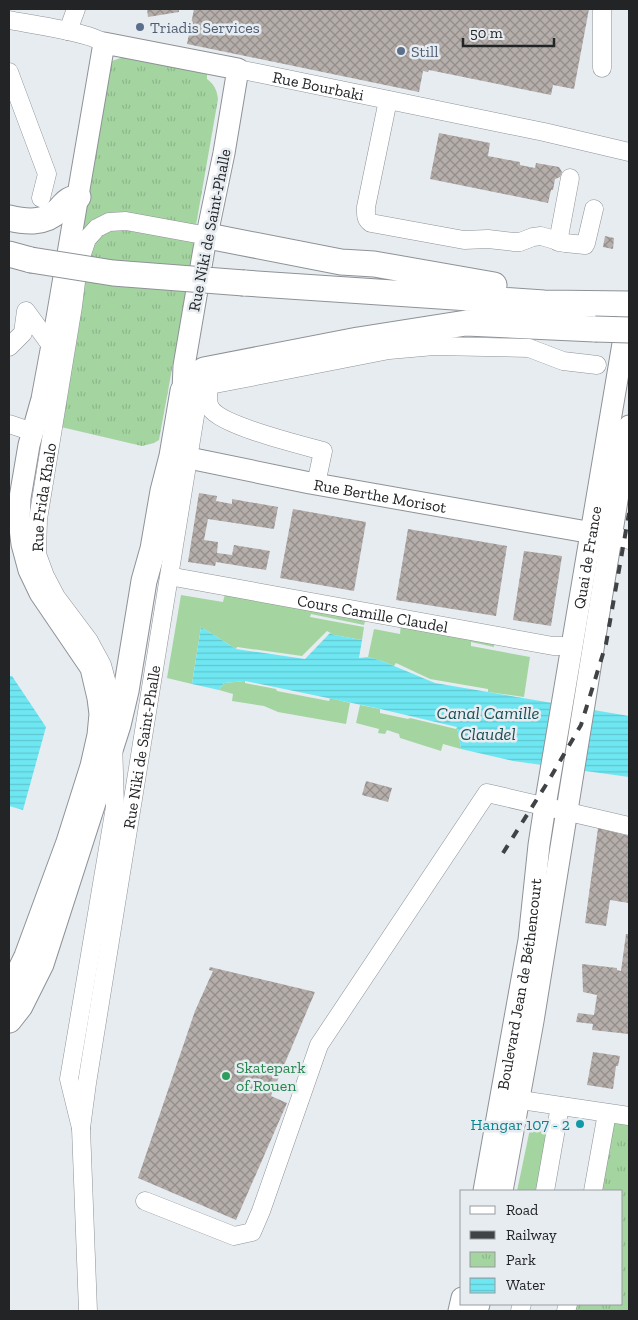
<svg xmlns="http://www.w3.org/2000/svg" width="638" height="1320" font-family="'Zilla Slab',serif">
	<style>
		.green { fill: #a4d5a0 }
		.park { fill: url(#park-tufts) }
		.water { fill: url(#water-rules) }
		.building { fill: url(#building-cross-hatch) }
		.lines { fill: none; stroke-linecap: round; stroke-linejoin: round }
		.minor-casing { stroke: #8e9297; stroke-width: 19 }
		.major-casing { stroke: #8e9297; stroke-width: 23 }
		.highway-casing { stroke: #8e9297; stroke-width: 27 }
		.minor { stroke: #fff; stroke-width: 18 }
		.major { stroke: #fff; stroke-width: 21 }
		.highway { stroke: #fff; stroke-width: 25 }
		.rail { stroke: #404345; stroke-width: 4; stroke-dasharray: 9 9; stroke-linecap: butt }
		.highway-bridge-casing { stroke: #8e9297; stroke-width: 27; stroke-linecap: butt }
		.highway-bridge { stroke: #fff; stroke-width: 25 }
		.service-dot { fill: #5c6f8a; stroke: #e7ecf1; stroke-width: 2 }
		.leisure-dot { fill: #2e9e5b; stroke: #e7ecf1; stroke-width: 2 }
		.culture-dot { fill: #0f9aa8; stroke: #e7ecf1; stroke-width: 2 }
		.labels { text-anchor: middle; stroke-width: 5; stroke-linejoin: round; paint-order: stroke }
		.service-label { font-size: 16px; fill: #4e5e75; stroke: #e7ecf1; text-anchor: start }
		.street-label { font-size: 16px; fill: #222426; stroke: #e7ecf1 }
		.leisure-label { font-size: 16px; fill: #27864d; stroke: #e7ecf1; text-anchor: start }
		.culture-label { font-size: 16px; fill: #0d838f; stroke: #e7ecf1; text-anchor: end }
		.water-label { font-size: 18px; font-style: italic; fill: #194f54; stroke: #e7ecf1 }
	</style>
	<defs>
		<pattern id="park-tufts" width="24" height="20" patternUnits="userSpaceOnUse" patternTransform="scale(1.25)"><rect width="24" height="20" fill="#a4d5a0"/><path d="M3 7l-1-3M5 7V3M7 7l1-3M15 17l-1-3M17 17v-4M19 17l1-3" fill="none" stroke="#8db78a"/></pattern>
		<pattern id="water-rules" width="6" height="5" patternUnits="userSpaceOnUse" patternTransform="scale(1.25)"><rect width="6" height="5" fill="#6fe7f2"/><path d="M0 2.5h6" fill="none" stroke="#60c6cf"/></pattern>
		<pattern id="building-cross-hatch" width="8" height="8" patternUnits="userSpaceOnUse" patternTransform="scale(1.25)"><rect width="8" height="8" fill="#b5aeab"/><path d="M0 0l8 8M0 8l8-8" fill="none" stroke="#938d8b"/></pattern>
	</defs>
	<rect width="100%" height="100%" fill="#e7ecf1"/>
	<path class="green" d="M 225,594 L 366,618 L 364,625 L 311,614 L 310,617 L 364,627 L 362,640 L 334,635 L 327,631 L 302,656 L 237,647 L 236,649 L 201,627 L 192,684 L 167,678 L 181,595 L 223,602 Z
		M 401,622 L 495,639 L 494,647 L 471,642 L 471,646 L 530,657 L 524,697 L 488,692 L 488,689 L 430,679 L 396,663 L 394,666 L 382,661 L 368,657 L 374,629 L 400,634 Z
		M 245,681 L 245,683 L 276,689 L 277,691 L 329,701 L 330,698 L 350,703 L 346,724 L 278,712 L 264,706 L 232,701 L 233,694 L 219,690 L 224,683 Z
		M 360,705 L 380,709 L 380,713 L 408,719 L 410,718 L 456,729 L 457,727 L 461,749 L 443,744 L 441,751 L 400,738 L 399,734 L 387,730 L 385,734 L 378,733 L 379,729 L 356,723 Z
		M 531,1124 L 554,1128 L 542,1191 L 517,1191 Z"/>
	<path class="park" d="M 123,57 L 207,74 L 207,79 C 214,84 217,90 218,99 L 195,231 L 125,217 L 86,230 L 78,229 L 112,61 Z
		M 115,226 L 200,240 L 180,358 L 174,358 L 159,440 L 154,443 L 142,446 L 61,427 L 84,255 L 92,241 Z
		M 611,1119 L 629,1123 L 629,1311 L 569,1311 L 571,1304 L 622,1304 L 622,1191 L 596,1191 Z"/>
	<path class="water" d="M 201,627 L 236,649 L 305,659 L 330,633 L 334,635 L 362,640 L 359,658 L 368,657 L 382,661 L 435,683 L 629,716 L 629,777 L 513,761 L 461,749 L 457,727 L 376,708 L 245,681 L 224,683 L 219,690 L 192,684 Z
		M 9,676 L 12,676 L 46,727 L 23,810 L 9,806 Z"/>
	<path class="building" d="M 147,9 L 179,9 L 179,12 L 148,17 Z
		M 194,9 L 589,9 L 574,89 L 553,85 L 551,95 L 429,70 L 428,72 L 423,71 L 419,92 L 187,44 Z
		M 439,133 L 490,143 L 488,156 L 520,162 L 520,165 L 535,168 L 536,163 L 559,167 L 562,172 L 560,177 L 555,179 L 553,190 L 551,190 L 548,203 L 430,179 Z
		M 605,236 L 614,238 L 613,249 L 603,247 Z
		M 199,493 L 217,496 L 216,501 L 232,504 L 232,499 L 278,507 L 274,529 L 208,519 L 204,540 L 218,542 L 217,553 L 232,555 L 234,545 L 270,551 L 266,570 L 216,562 L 215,566 L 188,562 Z
		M 293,509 L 366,522 L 354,591 L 280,578 Z
		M 408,529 L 507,546 L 496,616 L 396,600 Z
		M 524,551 L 562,556 L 551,626 L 513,620 Z
		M 366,781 L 392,788 L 388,802 L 362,795 Z
		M 598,828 L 629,836 L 629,903 L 610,900 L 606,926 L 585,923 Z
		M 626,934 L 629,934 L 629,1034 L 592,1030 L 593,1024 L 576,1022 L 578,1013 L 594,1015 L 597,995 L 583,992 L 582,964 L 617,968 L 617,970 L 621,971 Z
		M 210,967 L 315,992 L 271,1096 L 287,1103 L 236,1220 L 138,1178 L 195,1011 L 213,971 L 209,970 Z
		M 593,1052 L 620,1056 L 618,1066 L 616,1066 L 613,1089 L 587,1085 Z"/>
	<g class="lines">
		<defs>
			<g id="minor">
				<path d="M 9,20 C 29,24 90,32 104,43"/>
				<path d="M 68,31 L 76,9"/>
				<path d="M 602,68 L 602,9"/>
				<path id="s1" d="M 238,69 L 544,132 L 629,152"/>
				<path d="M 9,72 L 47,174 L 41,198"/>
				<path d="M 388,100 L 366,207 C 366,214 365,219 371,223 L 464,240 L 488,239 L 514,242 L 520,242 L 533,237 L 541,236 L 565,243 L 585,245 L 586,243 L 594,209"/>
				<path d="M 558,242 L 570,178"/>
				<path d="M 9,347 L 23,333 L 26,311 L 52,347"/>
				<path d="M 9,424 L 33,432"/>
				<path d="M 316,484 L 323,451 C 301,445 223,426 211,409 C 206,402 208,395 209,387 L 215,384 L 389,350 L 434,346 L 529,348 L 563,361 L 597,365"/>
				<path d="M 611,536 L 629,540"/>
				<path id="s2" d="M 174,577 L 553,646 L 572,646"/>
				<path d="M 507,1098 L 629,1116"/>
				<path id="s3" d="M 81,1128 L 69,1079 L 115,807 L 113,740 L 108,687 L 102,665 L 89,641 L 56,597 L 45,576 L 37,554 L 38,519 L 73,306 L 78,266 L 87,239 L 97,228 L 109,222 L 126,221 L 208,236"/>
				<path d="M 545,1191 L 560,1106"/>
				<path d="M 593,1191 L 607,1113"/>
				<path d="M 145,1201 L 234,1236 L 252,1232 L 261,1211 L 319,1045 L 487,793 L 629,826"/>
				<path id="s4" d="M 88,1311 L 81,1128 L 87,1083 L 199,391 L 209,369"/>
				<path d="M 520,1311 L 522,1304"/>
				<path d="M 566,1311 L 568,1304"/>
			</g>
			<g id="major">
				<path id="s5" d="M 172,456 L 189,458 L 310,483 L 604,535"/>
				<path d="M 9,989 L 25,956 L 67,842 L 91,766 L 98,735 L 100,714 L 98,698 L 91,668 L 40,593 L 29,570 L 22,544 L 19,520 L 20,498 L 29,445 L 42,399 L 57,318 L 104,43 L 238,69 L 224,153 L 204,249 L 184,366 L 183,391"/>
				<path id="s6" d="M 484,1191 L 529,940 L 539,845 L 545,806 L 628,314"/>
				<path d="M 502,1191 L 533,1021 L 629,426"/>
				<path d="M 459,1311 L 462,1298"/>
				<path d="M 477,1311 L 479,1304"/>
			</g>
			<path id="highway" d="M 9,218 C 26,222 45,224 59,210 C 67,202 65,201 78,197
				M 208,236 L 341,262 L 374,264 L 494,285
				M 9,254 L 31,260
				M 244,283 L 544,303 L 629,304
				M 9,1020 L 20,1006 L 41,964 L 118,725 L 126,691 L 144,581 L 153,549 L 163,491 L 172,456 L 183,391 L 196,375 L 204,370 L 358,340 L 466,323 L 595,329"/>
		</defs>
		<use href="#minor" class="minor-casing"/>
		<use href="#major" class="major-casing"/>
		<use href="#highway" class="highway-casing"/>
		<use href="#minor" class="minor"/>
		<use href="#major" class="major"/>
		<use href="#highway" class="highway"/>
		<path class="rail" d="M 503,853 L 549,780 L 581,725 L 606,644 L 629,513"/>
		<defs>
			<path id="highway-bridge" d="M 31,260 L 113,273 L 244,283
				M 595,329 L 629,330"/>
		</defs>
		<use href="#highway-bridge" class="highway-bridge-casing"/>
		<use href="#highway-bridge" class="highway-bridge"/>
	</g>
	<g class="service-dot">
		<circle cx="140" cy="27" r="5"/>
		<circle cx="401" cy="51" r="5"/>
	</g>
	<circle class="leisure-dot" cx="226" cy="1076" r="5"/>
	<circle class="culture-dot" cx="580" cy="1124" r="5"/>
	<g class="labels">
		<g class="service-label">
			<text x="150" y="33">Triadis Services</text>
			<text x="411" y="57">Still</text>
		</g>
		<g class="street-label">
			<text dy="6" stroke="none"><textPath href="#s1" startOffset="82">Rue Bourbaki</textPath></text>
			<text transform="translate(209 230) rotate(-79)" y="6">Rue Niki de Saint-Phalle</text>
			<text dy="6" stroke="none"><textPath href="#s3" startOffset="656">Rue Frida Khalo</textPath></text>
			<text dy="6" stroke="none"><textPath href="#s5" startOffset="212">Rue Berthe Morisot</textPath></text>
			<text dy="6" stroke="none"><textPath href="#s6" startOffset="642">Quai de France</textPath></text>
			<text dy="6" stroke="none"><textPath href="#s2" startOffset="202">Cours Camille Claudel</textPath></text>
			<text dy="6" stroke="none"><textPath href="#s4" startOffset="569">Rue Niki de Saint-Phalle</textPath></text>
			<text dy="6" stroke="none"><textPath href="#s6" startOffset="210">Boulevard Jean de Béthencourt</textPath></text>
		</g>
		<g class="leisure-label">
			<text x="236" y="1073">Skatepark<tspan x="236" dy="18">of Rouen</tspan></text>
		</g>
		<g class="culture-label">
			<text x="570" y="1130">Hangar 107 - 2</text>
		</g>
		<g class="water-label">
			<text x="488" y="719">Canal Camille<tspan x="488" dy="21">Claudel</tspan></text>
		</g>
	</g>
	<rect width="638" height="1320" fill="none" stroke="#222426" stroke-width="20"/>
	<rect x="460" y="1190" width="162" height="115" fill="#e7ecf1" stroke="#989ca0"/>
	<rect x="470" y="1206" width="25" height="8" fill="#ffffff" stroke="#989ca0"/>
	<text x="506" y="1215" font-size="15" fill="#222426">Road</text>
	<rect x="470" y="1231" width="25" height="8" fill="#404345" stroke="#989ca0"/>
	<text x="506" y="1240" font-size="15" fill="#222426">Railway</text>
	<rect x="470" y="1252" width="25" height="15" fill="url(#park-tufts)" stroke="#989ca0"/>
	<text x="506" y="1265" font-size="15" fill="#222426">Park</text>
	<rect x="470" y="1278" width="25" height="15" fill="url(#water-rules)" stroke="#989ca0"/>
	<text x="506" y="1290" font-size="15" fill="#222426">Water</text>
	<path d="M463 38v8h91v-8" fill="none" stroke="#222426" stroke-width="2.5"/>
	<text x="470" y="38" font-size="15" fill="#222426" stroke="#e7ecf1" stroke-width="4" paint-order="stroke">50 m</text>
</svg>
